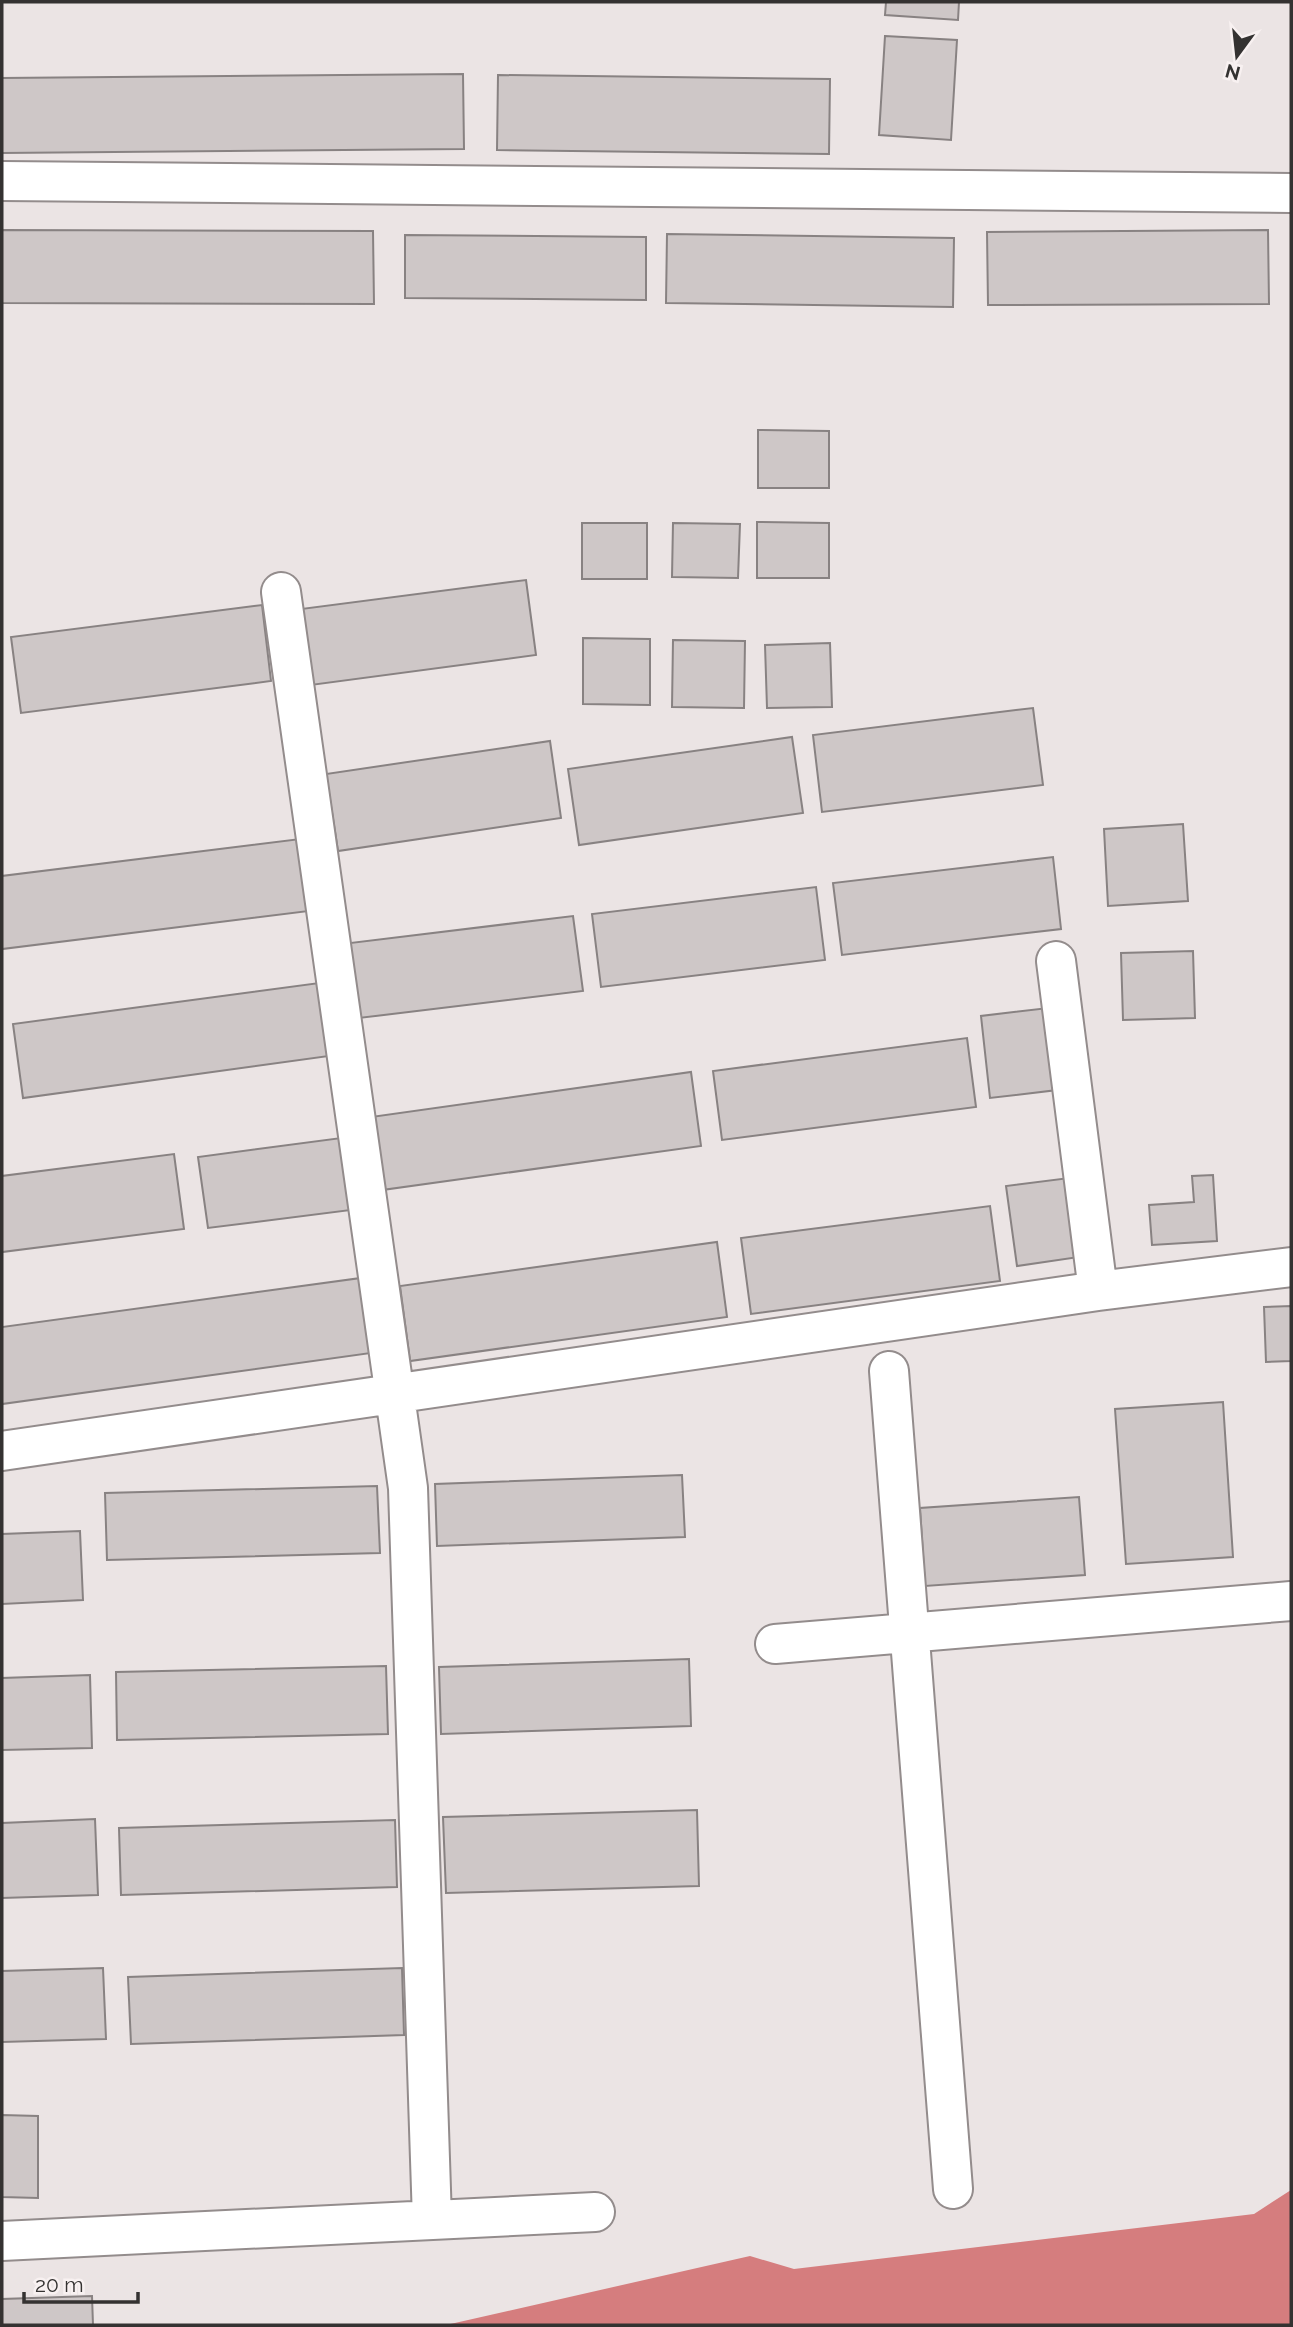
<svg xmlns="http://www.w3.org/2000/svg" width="1293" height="2327" font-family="Raleway,sans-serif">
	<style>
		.water { fill: #d57d7e }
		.building { fill: #cec7c7; stroke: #888282; stroke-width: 2 }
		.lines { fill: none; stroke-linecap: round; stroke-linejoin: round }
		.minor-casing { stroke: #938c8c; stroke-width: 42 }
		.minor { stroke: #fff; stroke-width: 38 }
	</style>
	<rect width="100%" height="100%" fill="#ebe4e4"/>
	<path class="water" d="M 1291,2190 L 1291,2325 L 446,2325 L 750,2256 L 794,2269 L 1254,2214 Z"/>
	<path class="building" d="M 886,2 L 959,2 L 958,20 L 885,15 Z
		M 885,36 L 957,40 L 951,140 L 879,135 Z
		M 463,74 L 464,149 L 2,153 L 2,78 Z
		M 498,75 L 830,79 L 829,154 L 497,150 Z
		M 2,230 L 373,231 L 374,304 L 2,303 Z
		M 1268,230 L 1269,304 L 988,305 L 987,232 Z
		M 667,234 L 954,238 L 953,307 L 666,303 Z
		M 405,235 L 646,237 L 646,300 L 405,298 Z
		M 758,430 L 829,431 L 829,488 L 758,488 Z
		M 757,522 L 829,523 L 829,578 L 757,578 Z
		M 582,523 L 647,523 L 647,579 L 582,579 Z
		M 673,523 L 740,524 L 738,578 L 672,577 Z
		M 526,580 L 536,655 L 311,685 L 301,609 Z
		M 262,605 L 271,681 L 21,713 L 11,637 Z
		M 583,638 L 650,639 L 650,705 L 583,704 Z
		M 673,640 L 745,641 L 744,708 L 672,707 Z
		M 830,643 L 832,707 L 767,708 L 765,645 Z
		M 1033,708 L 1043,785 L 822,812 L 813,735 Z
		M 792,737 L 803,813 L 579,845 L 568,769 Z
		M 550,741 L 561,818 L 338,851 L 326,774 Z
		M 1183,824 L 1188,901 L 1108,906 L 1104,829 Z
		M 300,839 L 309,911 L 2,949 L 2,876 Z
		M 1053,857 L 1061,929 L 842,955 L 833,883 Z
		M 816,887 L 825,960 L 601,987 L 592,914 Z
		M 573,916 L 583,991 L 359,1018 L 350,943 Z
		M 1193,951 L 1195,1018 L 1123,1020 L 1121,953 Z
		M 319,983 L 329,1056 L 23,1098 L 13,1024 Z
		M 1048,1008 L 1057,1090 L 990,1098 L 981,1016 Z
		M 967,1038 L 976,1107 L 722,1140 L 713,1071 Z
		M 691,1072 L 701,1146 L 382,1190 L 371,1117 Z
		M 341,1138 L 351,1210 L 208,1228 L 198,1157 Z
		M 174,1154 L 184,1229 L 2,1252 L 2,1176 Z
		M 1213,1175 L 1217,1241 L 1152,1245 L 1149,1205 L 1194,1202 L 1192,1176 Z
		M 1069,1178 L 1079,1257 L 1017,1266 L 1006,1186 Z
		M 990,1206 L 1000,1281 L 751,1314 L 741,1238 Z
		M 717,1242 L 727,1317 L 410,1361 L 400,1286 Z
		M 361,1278 L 371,1353 L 2,1404 L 2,1327 Z
		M 1291,1306 L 1291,1361 L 1266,1362 L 1264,1307 Z
		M 1223,1402 L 1233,1557 L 1126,1564 L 1115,1409 Z
		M 682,1475 L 685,1537 L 437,1546 L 435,1484 Z
		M 377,1486 L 380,1553 L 107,1560 L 105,1493 Z
		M 1079,1497 L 1085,1575 L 925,1586 L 920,1508 Z
		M 80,1531 L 83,1600 L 2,1604 L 2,1534 Z
		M 689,1659 L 691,1726 L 441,1734 L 439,1667 Z
		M 386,1666 L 388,1734 L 117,1740 L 116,1672 Z
		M 90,1675 L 92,1748 L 2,1750 L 2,1678 Z
		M 697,1810 L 699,1886 L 446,1893 L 443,1817 Z
		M 95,1819 L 98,1895 L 2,1898 L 2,1823 Z
		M 395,1820 L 397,1887 L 121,1895 L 119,1828 Z
		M 103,1968 L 106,2039 L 2,2042 L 2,1971 Z
		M 402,1968 L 404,2035 L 131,2044 L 128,1977 Z
		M 2,2115 L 38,2116 L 38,2198 L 2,2197 Z
		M 92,2296 L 93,2325 L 2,2325 L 2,2299 Z"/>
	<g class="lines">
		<defs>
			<path id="minor" d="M 2,181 L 1291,193
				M 281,592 L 408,1488 L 432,2220
				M 1056,961 L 1098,1291
				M 889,1371 L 953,2189
				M 2,1451 L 1098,1291 L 1291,1267
				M 775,1644 L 1291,1601
				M 2,2241 L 595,2212"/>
		</defs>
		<use href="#minor" class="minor-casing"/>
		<use href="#minor" class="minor"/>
	</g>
	<rect width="1293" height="2327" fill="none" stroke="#343231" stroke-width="7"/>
	<g transform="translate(1237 56) rotate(195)" stroke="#f8f1f1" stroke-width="5" paint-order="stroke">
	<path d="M0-5L12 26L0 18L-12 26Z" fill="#343231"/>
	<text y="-10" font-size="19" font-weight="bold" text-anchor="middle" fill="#343231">N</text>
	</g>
	<path d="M24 2292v10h114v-10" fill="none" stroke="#343231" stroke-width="3.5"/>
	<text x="35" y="2292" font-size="21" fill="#343231" stroke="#f8f1f1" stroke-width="5" paint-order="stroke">20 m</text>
</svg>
